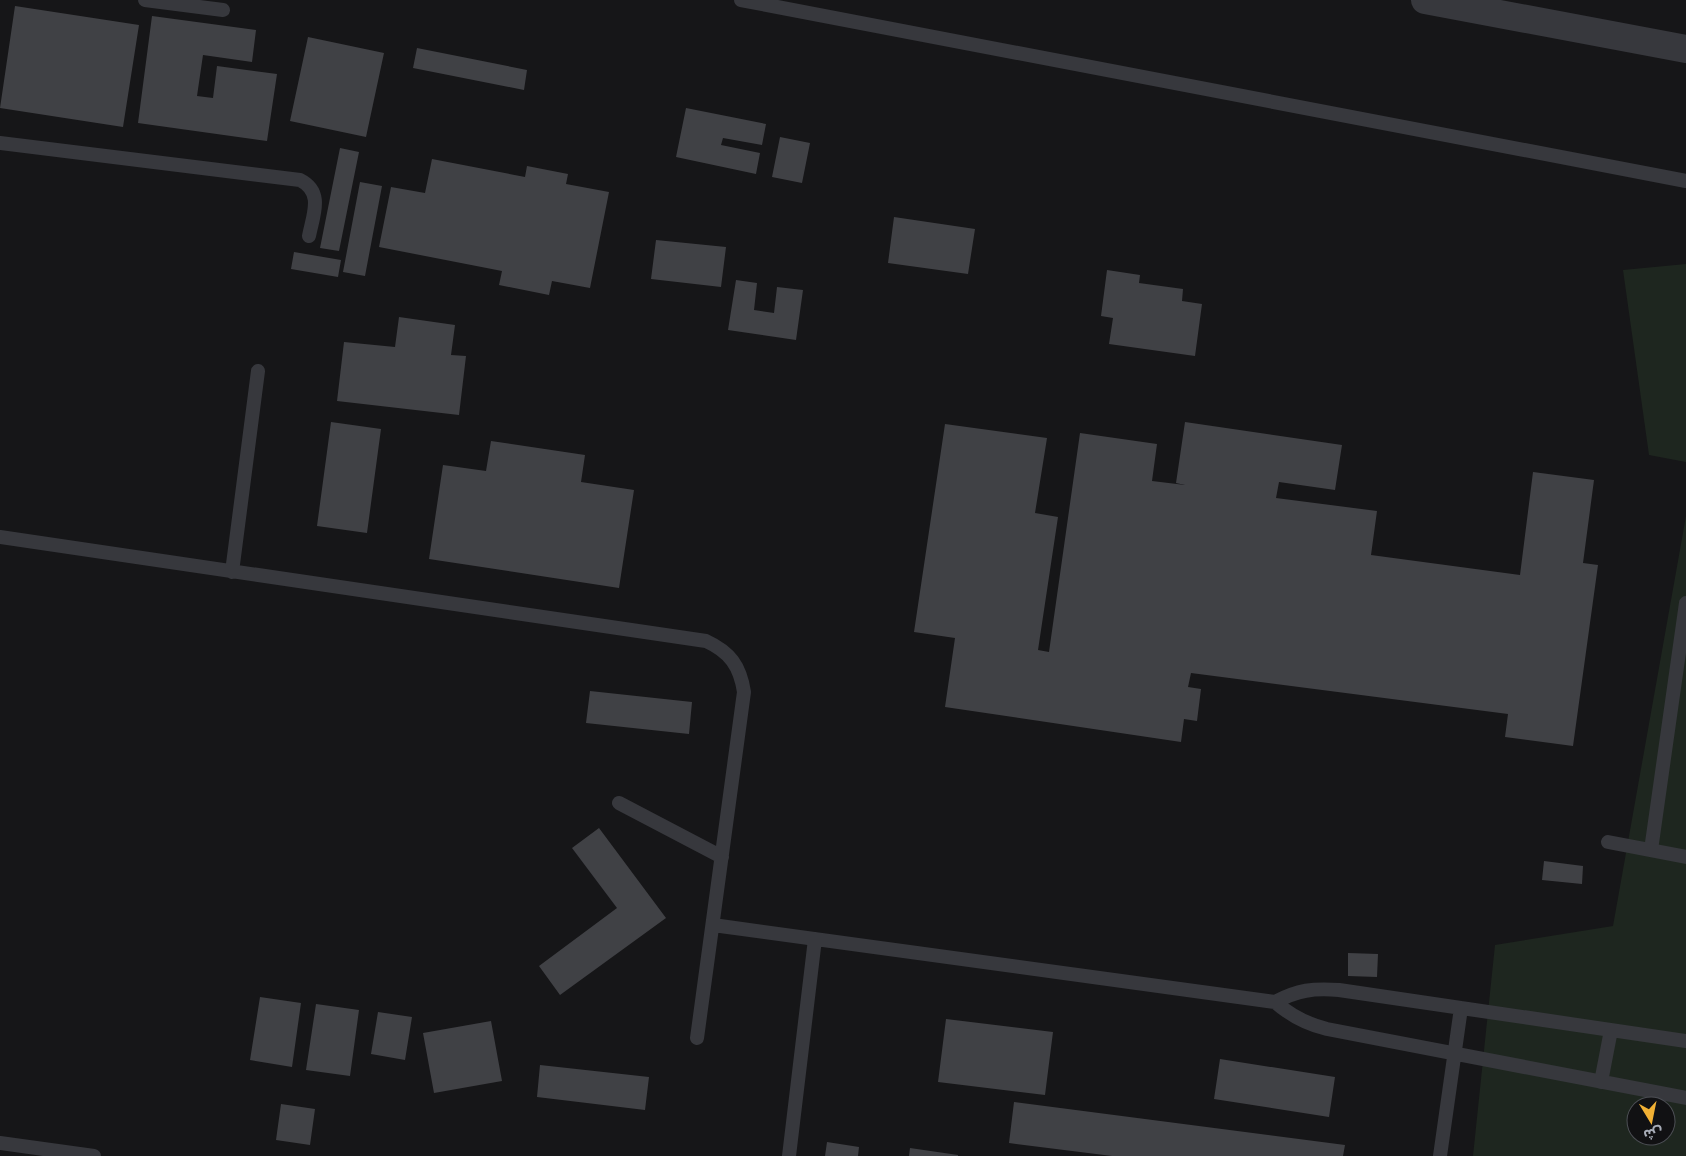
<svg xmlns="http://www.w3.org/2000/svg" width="1686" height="1156" font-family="'PT Sans','Noto Sans Arabic',sans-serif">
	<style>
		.green { fill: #1e261f; fill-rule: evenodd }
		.building { fill: #404145 }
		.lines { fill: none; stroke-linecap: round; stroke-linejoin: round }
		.service { stroke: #37383d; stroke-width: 14 }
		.tertiary { stroke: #37383d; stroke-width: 28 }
	</style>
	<rect width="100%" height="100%" fill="#161618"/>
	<path class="green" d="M 1686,264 L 1686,462 L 1649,455 L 1623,270 Z
		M 1686,516 L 1686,1156 L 1473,1156 L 1495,945 L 1613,926 ZM 1636,1106 L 1666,1106 L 1666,1136 L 1636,1136 Z"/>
	<path class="building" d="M 15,6 L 139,25 L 123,127 L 0,108 Z
		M 152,16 L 256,30 L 252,62 L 203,55 L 197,96 L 213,98 L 217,66 L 277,74 L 267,141 L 138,123 Z
		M 308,37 L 384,53 L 366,137 L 290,121 Z
		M 417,48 L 527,70 L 524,90 L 413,68 Z
		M 686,108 L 766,124 L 762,145 L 723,138 L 721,145 L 760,153 L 756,174 L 676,157 Z
		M 780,137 L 810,143 L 802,183 L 772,177 Z
		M 340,148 L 359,152 L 339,251 L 320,248 Z
		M 432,159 L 525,177 L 527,166 L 568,174 L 566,184 L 609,192 L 590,288 L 552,281 L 549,295 L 499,285 L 502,271 L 379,247 L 391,187 L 425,193 Z
		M 360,182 L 382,186 L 365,276 L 343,272 Z
		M 894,217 L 975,229 L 968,274 L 888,263 Z
		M 656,240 L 726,247 L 721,287 L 651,279 Z
		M 294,252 L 341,260 L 338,277 L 291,269 Z
		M 1107,270 L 1140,275 L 1139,283 L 1183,289 L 1182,301 L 1202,304 L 1195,356 L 1109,344 L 1113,318 L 1101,316 Z
		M 736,280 L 757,283 L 754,310 L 774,313 L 777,287 L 803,290 L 796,340 L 728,330 Z
		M 399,317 L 455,325 L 451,355 L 466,356 L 459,415 L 337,401 L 344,342 L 395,347 Z
		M 331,422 L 381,429 L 367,533 L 317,526 Z
		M 1185,422 L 1342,445 L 1335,490 L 1279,482 L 1276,498 L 1377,511 L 1371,555 L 1520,575 L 1533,472 L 1594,480 L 1583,563 L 1598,565 L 1573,746 L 1505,737 L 1508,714 L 1191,673 L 1188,687 L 1201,689 L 1197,721 L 1184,719 L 1181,742 L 945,707 L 955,638 L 914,632 L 945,424 L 1047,438 L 1035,513 L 1058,517 L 1038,650 L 1049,652 L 1080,433 L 1157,444 L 1152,481 L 1185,485 L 1176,483 Z
		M 491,441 L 585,455 L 581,482 L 634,490 L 619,588 L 429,559 L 443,465 L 486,471 Z
		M 590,691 L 692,702 L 689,734 L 586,723 Z
		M 599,828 L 666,918 L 560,995 L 539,966 L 617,908 L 572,848 Z
		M 1544,861 L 1583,866 L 1582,884 L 1542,880 Z
		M 1348,953 L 1378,954 L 1377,977 L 1348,976 Z
		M 260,997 L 301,1003 L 292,1067 L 250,1060 Z
		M 316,1004 L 359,1010 L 350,1076 L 306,1070 Z
		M 378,1012 L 412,1017 L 405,1060 L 371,1054 Z
		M 946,1019 L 1053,1032 L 1045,1095 L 938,1082 Z
		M 491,1021 L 502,1081 L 434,1093 L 423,1033 Z
		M 1220,1059 L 1335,1077 L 1329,1117 L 1214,1099 Z
		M 540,1065 L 649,1077 L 645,1110 L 537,1097 Z
		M 1014,1102 L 1345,1145 L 1343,1156 L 1112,1156 L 1009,1143 Z
		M 281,1104 L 315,1109 L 310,1145 L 276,1140 Z
		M 827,1142 L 859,1147 L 858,1156 L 825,1156 Z
		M 910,1148 L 958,1155 L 958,1156 L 909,1156 Z"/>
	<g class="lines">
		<path class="service" d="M 145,0 L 223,10
			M 741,0 L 1686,181
			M 0,143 L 300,180 C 324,192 313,215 309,236
			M 0,537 L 706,641 C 730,652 740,666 744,692 L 697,1038
			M 232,572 L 258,371
			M 619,803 L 722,857
			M 1608,842 L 1686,857
			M 1651,850 L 1686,603
			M 713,925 L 1275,1002 C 1298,990 1313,988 1339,990 L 1686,1041
			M 1275,1002 C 1291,1016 1306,1024 1327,1029 L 1686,1098
			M 1601,1082 L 1611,1030
			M 0,1143 L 94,1156
			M 789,1156 L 815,939
			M 1440,1156 L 1461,1008"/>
		<path class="tertiary" d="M 1425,0 L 1686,49"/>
	</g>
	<g transform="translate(1651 1121) rotate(170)"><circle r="24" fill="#111113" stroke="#4d4f55"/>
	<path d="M0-4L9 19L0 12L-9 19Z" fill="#f2b134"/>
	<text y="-8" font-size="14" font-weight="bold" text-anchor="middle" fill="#a8adb8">ش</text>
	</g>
</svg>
